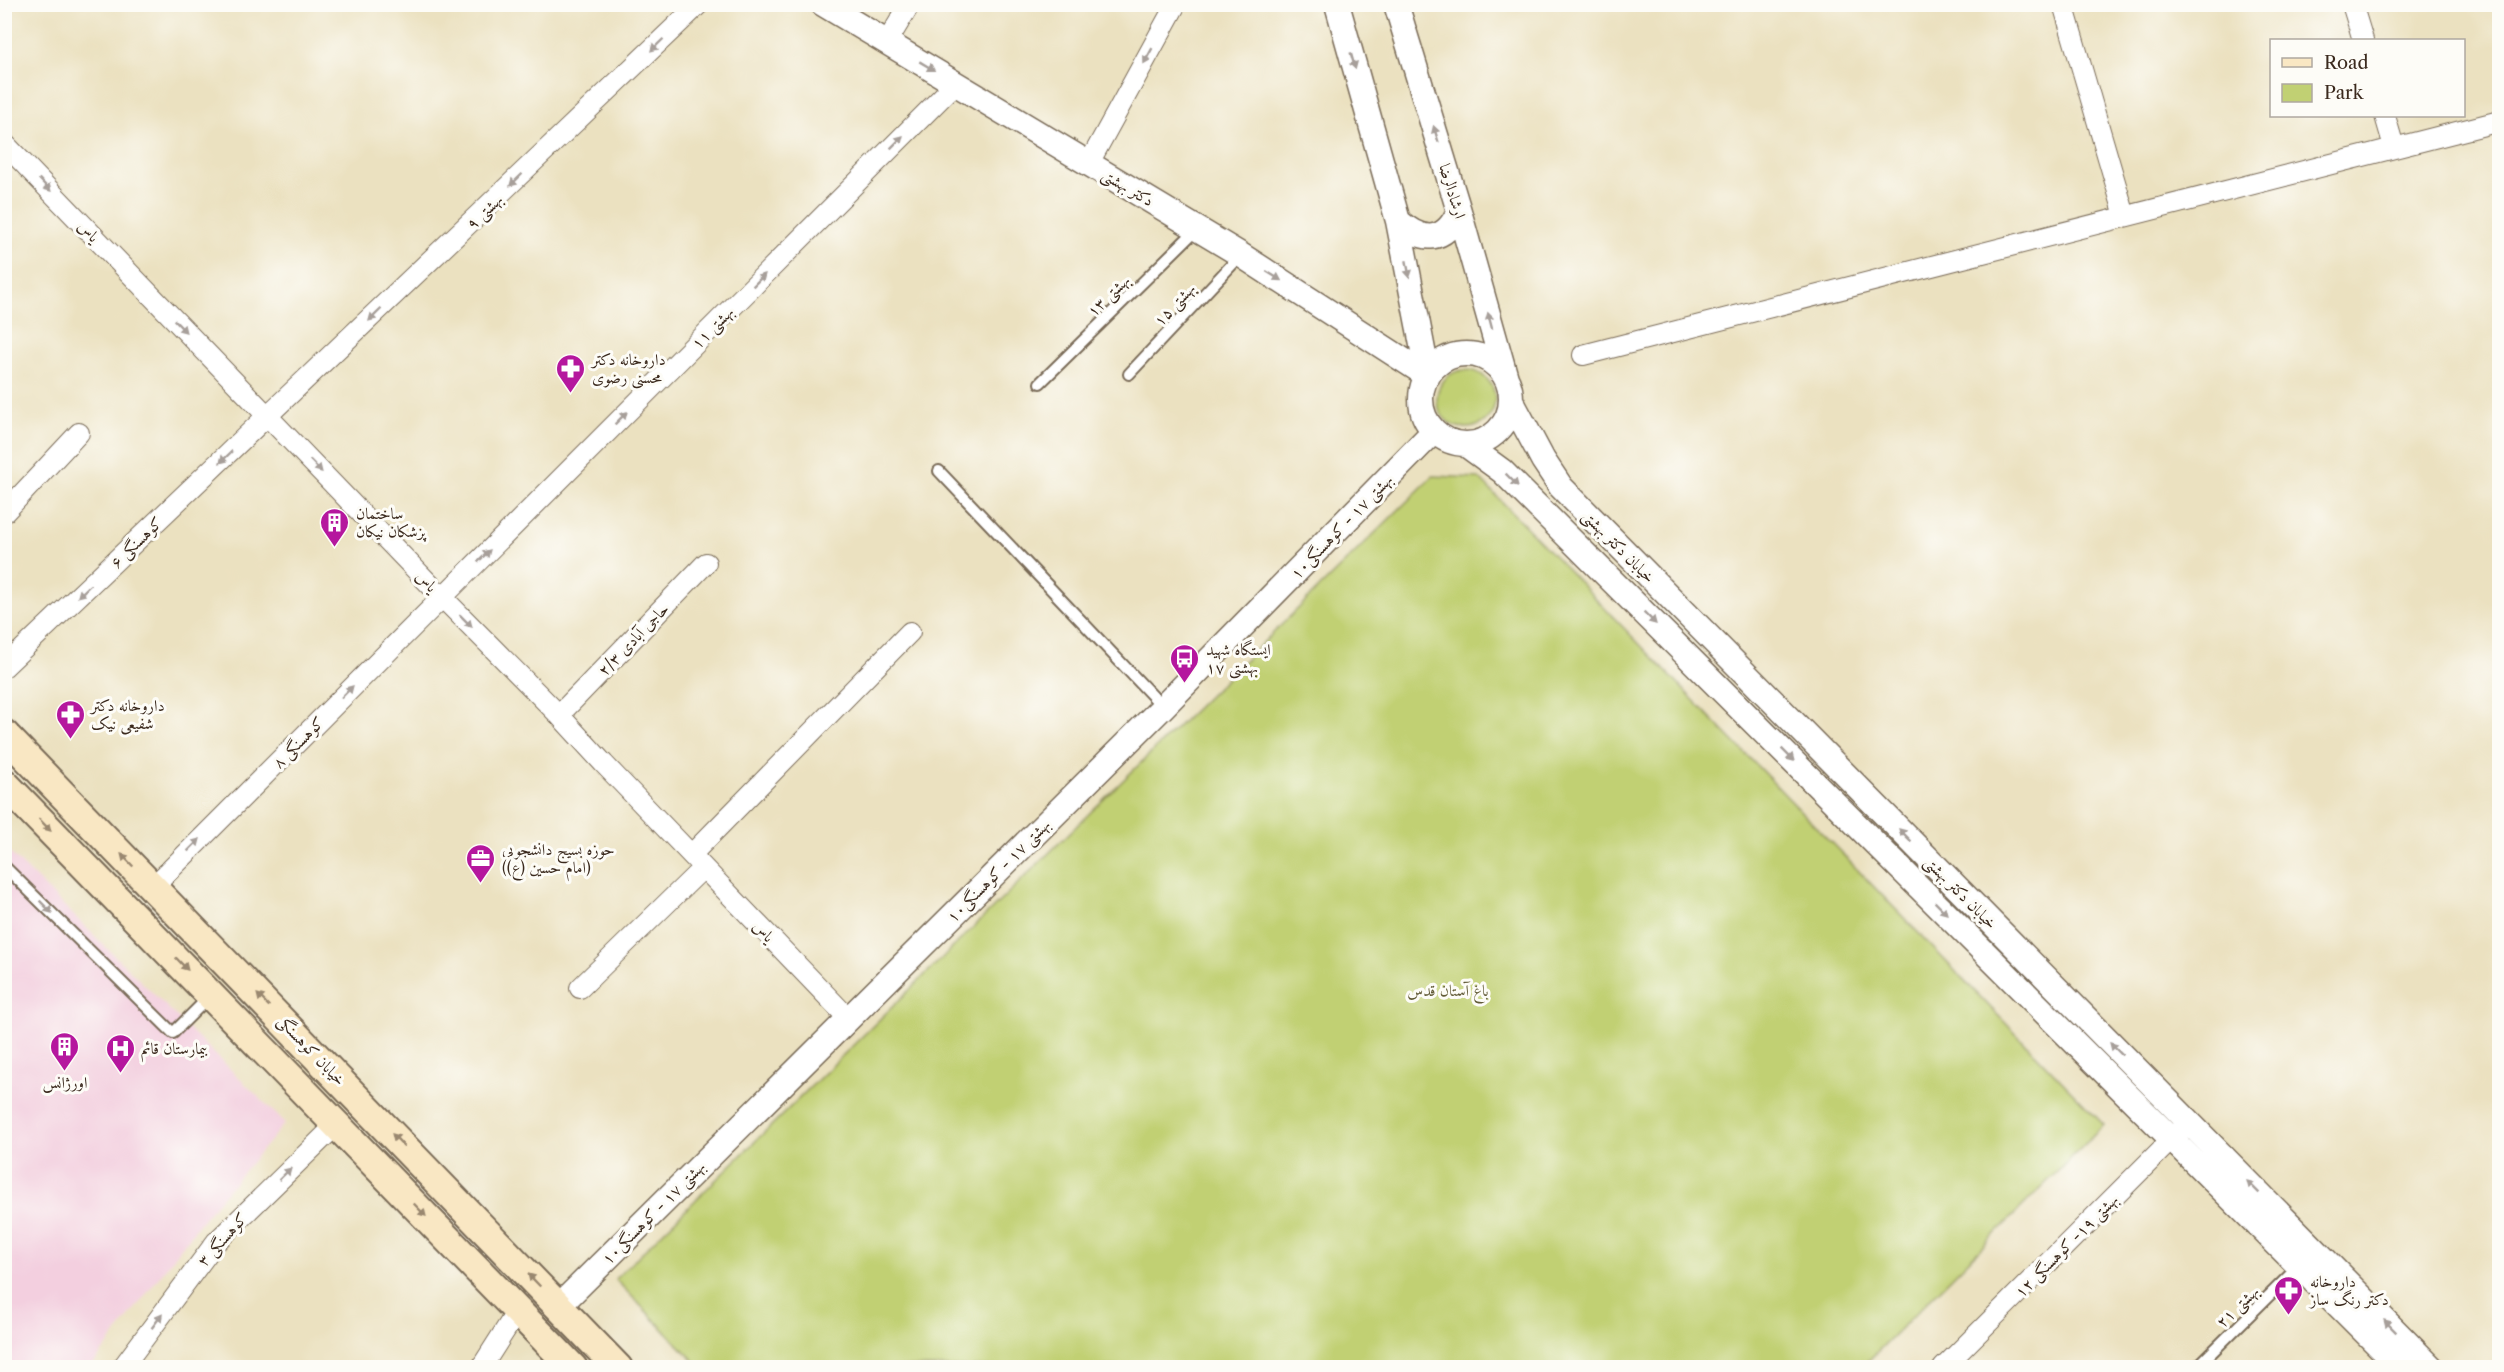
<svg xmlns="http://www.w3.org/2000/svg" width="2504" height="1372" font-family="'Libre Caslon Text',Amiri,serif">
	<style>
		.built { fill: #f3cfdf }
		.green { fill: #c1d073; stroke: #7e7d48; stroke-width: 1.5 }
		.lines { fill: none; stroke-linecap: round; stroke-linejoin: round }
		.service-casing { stroke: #796a57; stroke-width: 14 }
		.minor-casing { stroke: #796a57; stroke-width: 22 }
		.tertiary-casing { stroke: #796a57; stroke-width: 27 }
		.secondary-casing { stroke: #796a57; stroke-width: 32 }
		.service { stroke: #fff; stroke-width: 10 }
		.minor { stroke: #fff; stroke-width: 20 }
		.tertiary { stroke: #fff; stroke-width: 24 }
		.secondary { stroke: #f9e7c3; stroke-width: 28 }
		.oneway { fill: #a79f9a }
		.oneway2 { fill: #9a8870 }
		.labels { text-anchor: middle; stroke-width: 6; stroke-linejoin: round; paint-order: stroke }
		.street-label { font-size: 16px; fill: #3b2a1e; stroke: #fdfcf7 }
		.poi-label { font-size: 16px; fill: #3b2a1e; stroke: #fdfcf7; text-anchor: start }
		.park-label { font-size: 16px; fill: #635c38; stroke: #fdfcf7 }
	</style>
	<rect width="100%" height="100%" fill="#fdfcf7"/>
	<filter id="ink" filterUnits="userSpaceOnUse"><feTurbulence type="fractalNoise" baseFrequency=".0167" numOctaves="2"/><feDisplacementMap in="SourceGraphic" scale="12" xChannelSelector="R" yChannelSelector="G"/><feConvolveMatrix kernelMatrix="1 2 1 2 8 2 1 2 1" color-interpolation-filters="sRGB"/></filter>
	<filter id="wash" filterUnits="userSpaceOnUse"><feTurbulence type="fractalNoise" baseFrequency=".008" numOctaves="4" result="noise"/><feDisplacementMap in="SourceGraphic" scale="24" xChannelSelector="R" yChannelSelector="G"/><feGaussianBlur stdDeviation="1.35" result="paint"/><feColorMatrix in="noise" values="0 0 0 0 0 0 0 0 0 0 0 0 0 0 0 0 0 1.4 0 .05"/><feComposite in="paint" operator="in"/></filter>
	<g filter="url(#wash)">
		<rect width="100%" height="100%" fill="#ebe1c0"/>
		<path class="built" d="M 4,847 L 285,1123 L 203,1219 L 91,1367 L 5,1367 Z"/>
		<path class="green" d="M1437 399a29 29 0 1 1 58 0a29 29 0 1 1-58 0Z
			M 1433,476 L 1479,478 L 2104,1125 L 1862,1367 L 700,1367 L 615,1279 Z"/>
	</g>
	<g filter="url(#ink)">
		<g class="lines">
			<defs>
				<path id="service" d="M 1129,374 L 1241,255
					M 1040,383 L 1197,229
					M 939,471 L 1163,707
					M 4,866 L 173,1033 L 210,996
					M 2196,1368 L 2299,1266"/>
				<path id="minor" d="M 2063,4 L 2125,216
					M 2352,4 L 2363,40
					M 887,42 L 910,4
					M 2385,116 L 2394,147
					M 4,143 L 442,597 L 559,715 L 604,764 L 849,1019
					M 1089,163 L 1176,4
					M 1583,355 L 2500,121
					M 4,513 L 79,433
					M 4,667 L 699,4
					M 559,715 L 706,563
					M 692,854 L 910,632
					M 153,887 L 956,83
					M 580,988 L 703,868
					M 122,1368 L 216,1242 L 337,1124
					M 481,1368 L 518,1310
					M 1943,1368 L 2181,1130"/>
				<path id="tertiary" d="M 823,4 L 1241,255 L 1428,376
					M 1337,4 L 1398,221 L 1428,376
					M 1396,4 L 1459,211 L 1506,378
					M 1398,221 C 1423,243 1445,243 1459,211
					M1421 399a45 45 0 1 1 90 0a45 45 0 1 1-90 0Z
					M 1511,400 L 1543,460 L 1561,487 L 2432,1368
					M 1465,444 L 1502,471 L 2401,1368
					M 559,1306 L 1163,707 L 1434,431"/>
				<path id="secondary" d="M 4,734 L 618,1368
					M 4,783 L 573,1368"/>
			</defs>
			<use href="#service" class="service-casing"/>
			<use href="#minor" class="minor-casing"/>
			<use href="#tertiary" class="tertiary-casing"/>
			<use href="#secondary" class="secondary-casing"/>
			<use href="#service" class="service"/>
			<use href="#minor" class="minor"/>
			<use href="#tertiary" class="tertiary"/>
			<use href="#secondary" class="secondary"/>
		</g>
		<defs><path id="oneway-solid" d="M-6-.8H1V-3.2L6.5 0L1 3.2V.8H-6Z" transform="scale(1.5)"/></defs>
		<g class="oneway">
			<use href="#oneway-solid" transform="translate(657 45) rotate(136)"/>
			<use href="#oneway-solid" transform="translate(1148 56) rotate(119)"/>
			<use href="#oneway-solid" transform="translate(1353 61) rotate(74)"/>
			<use href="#oneway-solid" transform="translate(927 66) rotate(31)"/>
			<use href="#oneway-solid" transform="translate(1436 134) rotate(-107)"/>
			<use href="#oneway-solid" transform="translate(897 142) rotate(-45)"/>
			<use href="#oneway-solid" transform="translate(516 180) rotate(136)"/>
			<use href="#oneway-solid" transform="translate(45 185) rotate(46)"/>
			<use href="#oneway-solid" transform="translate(1408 269) rotate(79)"/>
			<use href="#oneway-solid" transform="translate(1274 276) rotate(32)"/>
			<use href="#oneway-solid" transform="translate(759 280) rotate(-45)"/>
			<use href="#oneway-solid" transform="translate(375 315) rotate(136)"/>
			<use href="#oneway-solid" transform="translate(1490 321) rotate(-105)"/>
			<use href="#oneway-solid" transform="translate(180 326) rotate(46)"/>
			<use href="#oneway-solid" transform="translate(621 418) rotate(-45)"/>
			<use href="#oneway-solid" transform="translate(226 457) rotate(136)"/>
			<use href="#oneway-solid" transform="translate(316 466) rotate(46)"/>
			<use href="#oneway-solid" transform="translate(1512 480) rotate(45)"/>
			<use href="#oneway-solid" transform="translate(484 556) rotate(-45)"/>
			<use href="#oneway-solid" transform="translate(84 591) rotate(136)"/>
			<use href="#oneway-solid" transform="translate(1650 618) rotate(45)"/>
			<use href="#oneway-solid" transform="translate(466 621) rotate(45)"/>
			<use href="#oneway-solid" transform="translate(347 692) rotate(-45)"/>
			<use href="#oneway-solid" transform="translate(1788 755) rotate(45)"/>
			<use href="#oneway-solid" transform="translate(1905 835) rotate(-135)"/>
			<use href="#oneway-solid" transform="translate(194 845) rotate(-45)"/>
			<use href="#oneway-solid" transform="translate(46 907) rotate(45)"/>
			<use href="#oneway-solid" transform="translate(1941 908) rotate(45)"/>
			<use href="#oneway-solid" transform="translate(2116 1049) rotate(-135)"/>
			<use href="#oneway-solid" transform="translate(285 1174) rotate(-44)"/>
			<use href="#oneway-solid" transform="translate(2253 1187) rotate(-135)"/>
			<use href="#oneway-solid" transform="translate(157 1321) rotate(-53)"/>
			<use href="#oneway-solid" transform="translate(2390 1326) rotate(-135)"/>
		</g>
		<g class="oneway2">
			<use href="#oneway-solid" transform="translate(45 825) rotate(46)"/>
			<use href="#oneway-solid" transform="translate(127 860) rotate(-134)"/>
			<use href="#oneway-solid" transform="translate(182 964) rotate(46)"/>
			<use href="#oneway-solid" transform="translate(263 1000) rotate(-134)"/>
			<use href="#oneway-solid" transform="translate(398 1140) rotate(-134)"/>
			<use href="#oneway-solid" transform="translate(420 1210) rotate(46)"/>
			<use href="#oneway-solid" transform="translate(534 1280) rotate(-134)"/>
		</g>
	</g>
	<defs>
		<symbol id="pharmacy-pin" viewBox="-11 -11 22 30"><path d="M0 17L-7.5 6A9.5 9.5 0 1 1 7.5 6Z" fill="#b5179e" stroke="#fdfcf7"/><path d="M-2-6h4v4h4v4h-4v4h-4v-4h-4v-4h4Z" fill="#fff"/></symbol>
		<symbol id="building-pin" viewBox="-11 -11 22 30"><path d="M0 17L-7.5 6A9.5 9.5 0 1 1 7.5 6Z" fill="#b5179e" stroke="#fdfcf7"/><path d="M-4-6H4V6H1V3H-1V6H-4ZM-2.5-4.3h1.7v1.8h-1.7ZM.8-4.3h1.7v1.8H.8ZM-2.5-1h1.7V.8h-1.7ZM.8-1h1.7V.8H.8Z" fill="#fff"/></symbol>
		<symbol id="bus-pin" viewBox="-11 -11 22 30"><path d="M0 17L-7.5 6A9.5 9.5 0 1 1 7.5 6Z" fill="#b5179e" stroke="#fdfcf7"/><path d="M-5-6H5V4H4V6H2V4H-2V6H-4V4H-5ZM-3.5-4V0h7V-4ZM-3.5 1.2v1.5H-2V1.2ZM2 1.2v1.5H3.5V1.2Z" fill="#fff"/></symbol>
		<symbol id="office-pin" viewBox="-11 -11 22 30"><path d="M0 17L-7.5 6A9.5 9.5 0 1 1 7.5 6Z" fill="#b5179e" stroke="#fdfcf7"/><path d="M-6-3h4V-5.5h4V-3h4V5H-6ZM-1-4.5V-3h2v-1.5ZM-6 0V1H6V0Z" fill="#fff"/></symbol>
		<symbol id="hospital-pin" viewBox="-11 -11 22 30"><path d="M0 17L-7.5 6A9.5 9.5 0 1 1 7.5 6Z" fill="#b5179e" stroke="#fdfcf7"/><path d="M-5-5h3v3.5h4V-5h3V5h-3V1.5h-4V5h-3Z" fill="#fff"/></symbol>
	</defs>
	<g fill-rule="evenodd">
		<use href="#pharmacy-pin" x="554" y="352" width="33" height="45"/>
		<use href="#building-pin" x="318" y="506" width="33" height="45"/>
		<use href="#bus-pin" x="1168" y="642" width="33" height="45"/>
		<use href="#pharmacy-pin" x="54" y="698" width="33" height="45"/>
		<use href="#office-pin" x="464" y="842" width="33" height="45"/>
		<use href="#building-pin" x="48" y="1030" width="33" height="45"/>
		<use href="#hospital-pin" x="104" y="1032" width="33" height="45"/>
		<use href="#pharmacy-pin" x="2272" y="1274" width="33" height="45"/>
	</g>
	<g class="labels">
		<g class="street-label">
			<text transform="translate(1128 187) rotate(31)" y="6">دکتر بهشتی</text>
			<text transform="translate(1453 191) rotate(73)" y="6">ارشادالرضا</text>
			<text transform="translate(484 211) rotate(-44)" y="6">بهشتی ۹</text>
			<text transform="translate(89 231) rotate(46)" y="6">یاس</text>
			<text transform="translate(1108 295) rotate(-44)" y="6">بهشتی ۱۳</text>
			<text transform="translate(1174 304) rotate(-47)" y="6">بهشتی ۱۵</text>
			<text transform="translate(712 327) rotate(-45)" y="6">بهشتی ۱۱</text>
			<text transform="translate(1341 526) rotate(-46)" y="6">بهشتی ۱۷ - کوهسنگی۱۰</text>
			<text transform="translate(136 542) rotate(-44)" y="6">کوهسنگی ۶</text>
			<text transform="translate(1619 546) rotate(45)" y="6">خیابان دکتر بهشتی</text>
			<text transform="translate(427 581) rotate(46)" y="6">یاس</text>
			<text transform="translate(633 639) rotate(-46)" y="6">حاجی آبادی ۲/۳</text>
			<text transform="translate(298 742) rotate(-45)" y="6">کوهسنگی ۸</text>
			<text transform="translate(998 870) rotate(-45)" y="6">بهشتی ۱۷ - کوهسنگی۱۰</text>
			<text transform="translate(1961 892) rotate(45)" y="6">خیابان دکتر بهشتی</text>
			<text transform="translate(764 931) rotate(46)" y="6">یاس</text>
			<text transform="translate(312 1050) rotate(46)" y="6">خیابان کوهسنگی</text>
			<text transform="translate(653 1212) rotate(-45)" y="6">بهشتی ۱۷ - کوهسنگی۱۰</text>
			<text transform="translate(222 1239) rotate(-48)" y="6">کوهسنگی ۳</text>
			<text transform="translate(2066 1245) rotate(-45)" y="6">بهشتی ۱۹- کوهسنگی ۱۲</text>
			<text transform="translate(2237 1306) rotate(-44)" y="6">بهشتی ۲۱</text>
		</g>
		<g class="poi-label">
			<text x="592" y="365">داروخانه دکتر<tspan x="592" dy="18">محسنی رضوی</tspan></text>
			<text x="356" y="519">ساختمان<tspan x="356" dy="18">پزشکان نیکان</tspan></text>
			<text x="1206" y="655">ایستگاه شهید<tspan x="1206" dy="18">بهشتی ۱۷</tspan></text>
			<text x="91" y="711">داروخانه دکتر<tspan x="91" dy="18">شفیعی نیک</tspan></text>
			<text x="502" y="855">حوزه بسیج دانشجویی<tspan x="502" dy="18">(امام حسین (ع))</tspan></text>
			<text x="141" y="1054">بیمارستان قائم</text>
			<text x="65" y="1088" text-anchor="middle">اورژانس</text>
			<text x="2310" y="1287">داروخانه<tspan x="2310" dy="18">دکتر رنگ ساز</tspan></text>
		</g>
		<g class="park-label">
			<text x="1448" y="996">باغ آستان قدس</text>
		</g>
	</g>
	<rect width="2504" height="1372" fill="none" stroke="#fdfcf7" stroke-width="24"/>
	<rect x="2270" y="39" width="195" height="78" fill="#fdfcf7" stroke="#afa8a0" stroke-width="1.5"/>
	<rect x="2282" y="58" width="30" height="9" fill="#f9e7c3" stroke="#afa8a0" stroke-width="1.5"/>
	<text x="2324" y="69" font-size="18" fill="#3b2a1e">Road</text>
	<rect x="2282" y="84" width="30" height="18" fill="#c1d073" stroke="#afa8a0" stroke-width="1.5"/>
	<text x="2324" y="99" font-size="18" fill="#3b2a1e">Park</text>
</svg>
